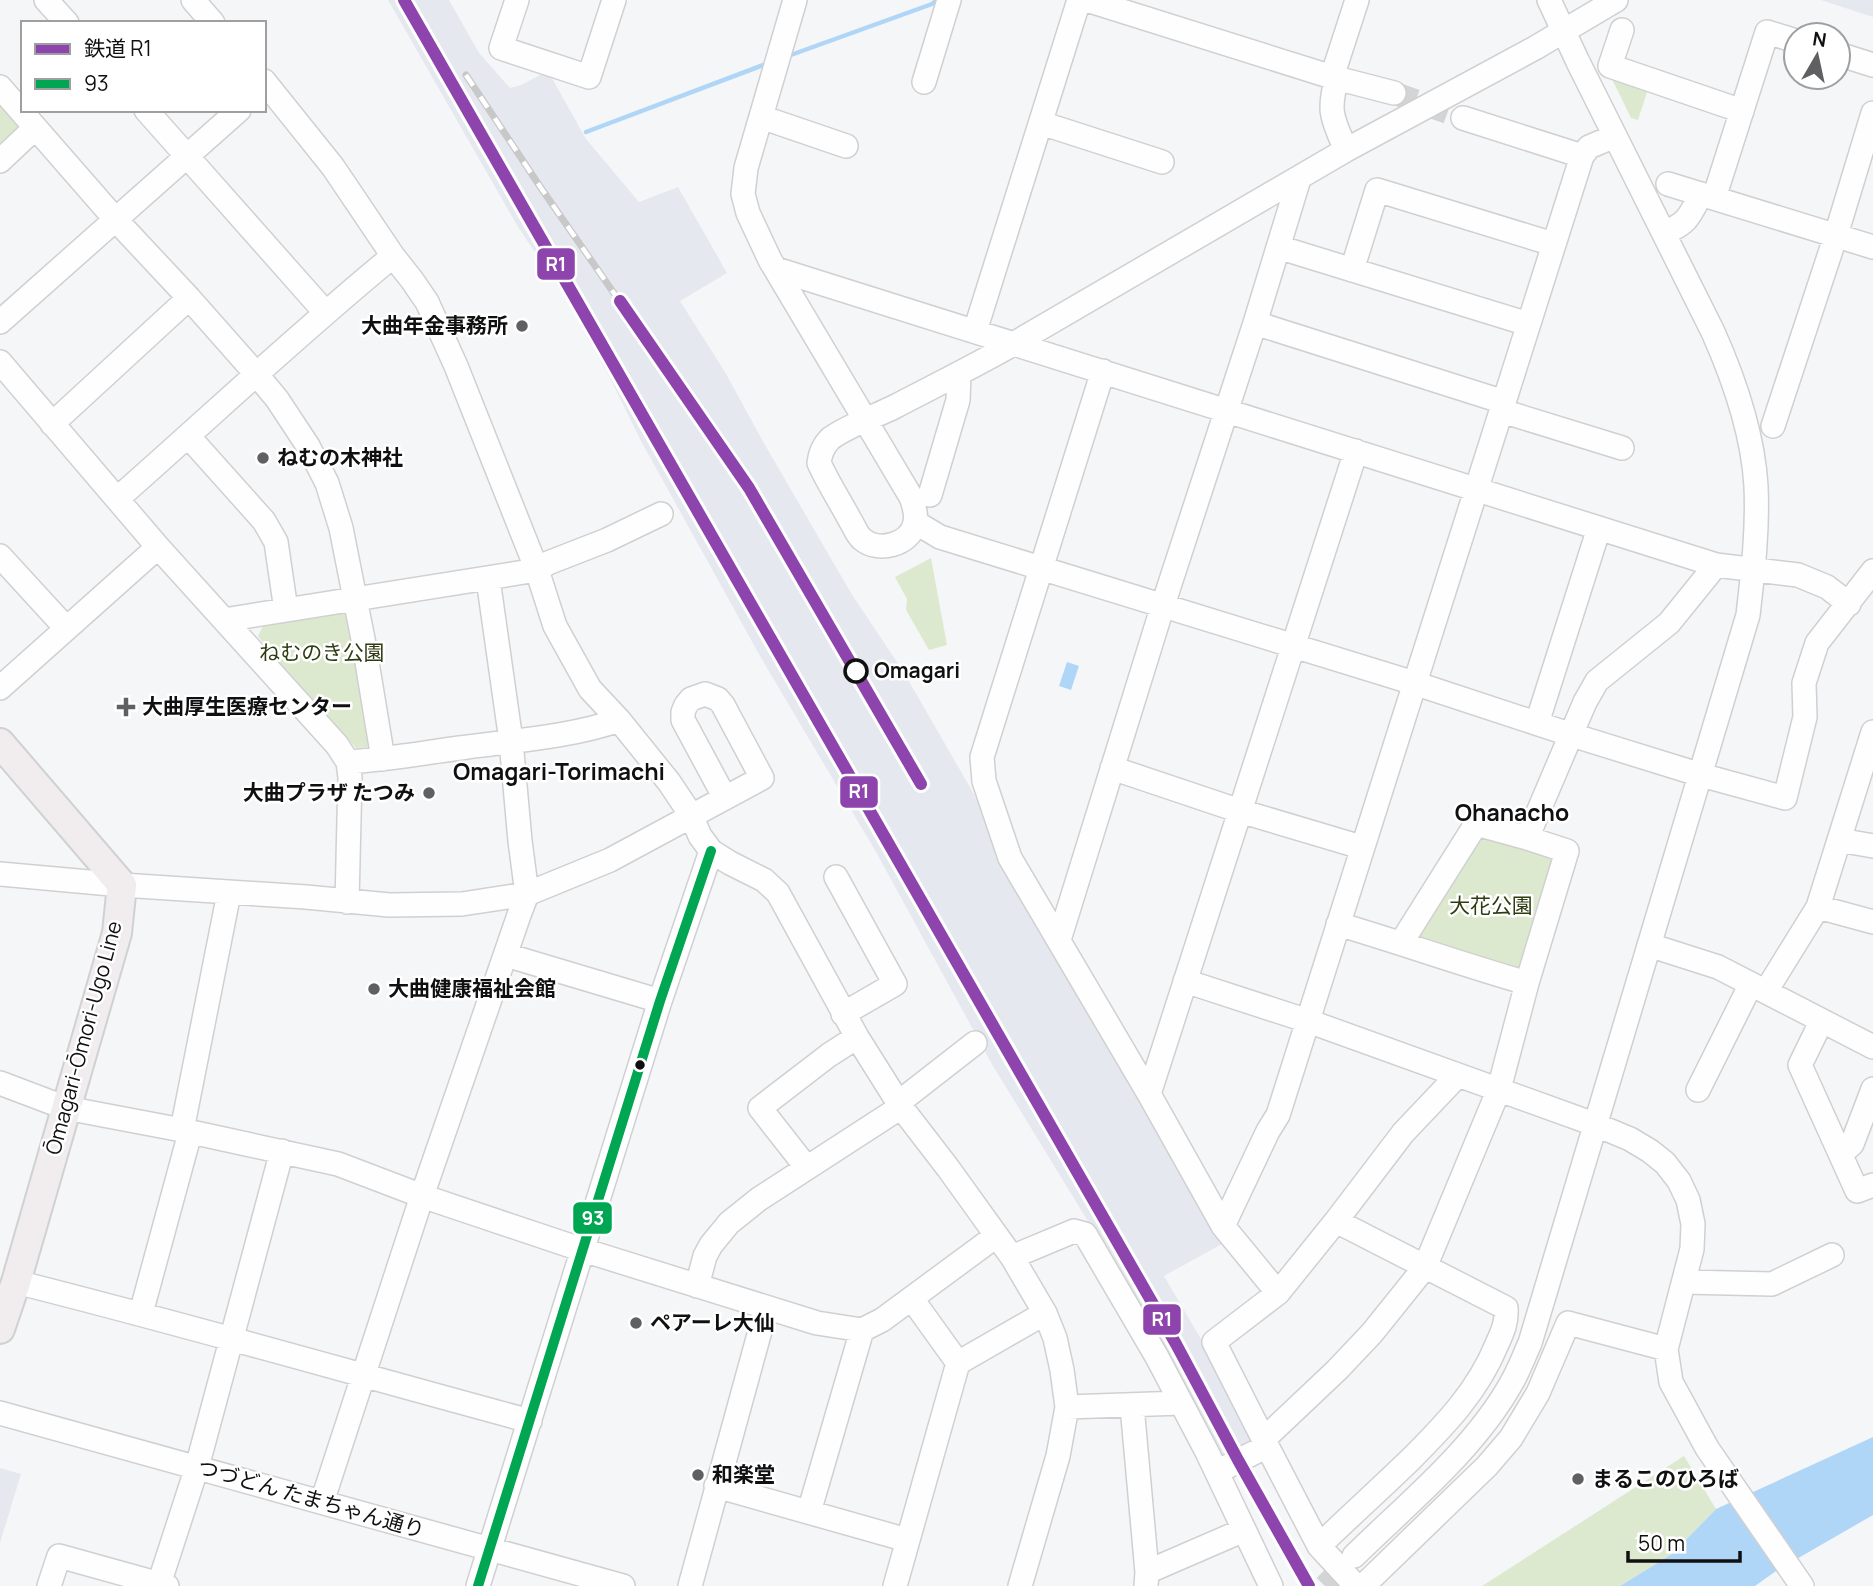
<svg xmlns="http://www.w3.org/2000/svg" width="1873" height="1586" font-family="Manrope,'Noto Sans JP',sans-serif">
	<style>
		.built { fill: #e6e8ef }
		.green { fill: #dde9cf }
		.water { fill: #b0d6f7 }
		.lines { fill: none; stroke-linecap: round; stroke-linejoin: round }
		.stream { stroke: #b0d6f7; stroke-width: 4.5 }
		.minor-tunnel { stroke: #d3d4d5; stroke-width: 23; stroke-dasharray: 23 11; stroke-linecap: butt }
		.minor-casing { stroke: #d0d0d2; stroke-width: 26 }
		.major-casing { stroke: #d0d1d2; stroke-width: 32 }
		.minor { stroke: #fefefe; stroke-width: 23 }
		.major { stroke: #f1eced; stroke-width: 28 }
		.rail-casing { stroke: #c8c8c9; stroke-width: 7 }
		.rail { stroke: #fff; stroke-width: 4.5; stroke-dasharray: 13; stroke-linecap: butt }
		.bus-1-casing { stroke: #fff; stroke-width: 16 }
		.bus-1 { stroke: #00a651; stroke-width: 10 }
		.rail-1-casing { stroke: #fff; stroke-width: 18 }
		.rail-1 { stroke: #8e44ad; stroke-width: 12 }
		.poi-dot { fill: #606062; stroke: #fff; stroke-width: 2.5 }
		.stop-dot { fill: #fff; stroke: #101011; stroke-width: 3.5 }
		.bus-dot { fill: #101011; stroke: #fff; stroke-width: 2.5 }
		.labels { text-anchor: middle; stroke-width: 5; stroke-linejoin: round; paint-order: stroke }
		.poi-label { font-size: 21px; font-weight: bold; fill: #101011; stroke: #fff; text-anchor: start }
		.park-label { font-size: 21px; fill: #2d3d10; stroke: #fff }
		.stop-label { font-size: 21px; font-weight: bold; fill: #101011; stroke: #fff; text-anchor: start }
		.street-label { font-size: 21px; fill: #101011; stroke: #fff }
		.neighbourhood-label { font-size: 23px; font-weight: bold; fill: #101011; stroke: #fff }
		.line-badge { stroke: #fff; stroke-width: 2.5 }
		.badge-label { font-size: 19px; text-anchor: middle; font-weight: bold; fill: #fff }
	</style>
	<rect width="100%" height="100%" fill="#f5f6f8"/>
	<path class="built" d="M 388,0 L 449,0 L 479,53 L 510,88 L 521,85 L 548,71 L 586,139 L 639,202 L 678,187 L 727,273 L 680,301 L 725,372 L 765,445 L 851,593 L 903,671 L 971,789 L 990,826 L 1023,904 L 1041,936 L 1071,977 L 1175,1150 L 1222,1244 L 1164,1276 L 1211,1356 L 1253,1441 L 1219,1457 L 1137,1308 L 1086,1218 L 993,1066 L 876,852 L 760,656 L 641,441 L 610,378 L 563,294 L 518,227 Z
		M 1821,0 L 1873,0 L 1873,17 Z
		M 0,1468 L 21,1474 L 0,1543 Z"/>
	<path class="green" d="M 1615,74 L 1649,86 L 1638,120 L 1631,118 L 1613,81 Z
		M 0,101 L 24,128 L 0,149 Z
		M 931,558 L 947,645 L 929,650 L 906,610 L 907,599 L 895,577 Z
		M 352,609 L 376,746 L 356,748 L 271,653 L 258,636 L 264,624 Z
		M 1484,832 L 1554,855 L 1558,862 L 1520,974 L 1416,941 L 1412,934 Z
		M 1684,1456 L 1716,1509 L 1672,1554 L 1620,1586 L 1482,1586 Z"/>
	<path class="water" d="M 1067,662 L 1079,666 L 1071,690 L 1059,686 Z
		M 1873,1437 L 1873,1515 L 1776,1571 L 1755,1586 L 1620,1586 L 1672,1554 L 1716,1509 Z"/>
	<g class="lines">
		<path class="stream" d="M 788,56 L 932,4 L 937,0
			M 586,132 L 766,64"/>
		<path class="minor-tunnel" d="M 1394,93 L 1463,118
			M 1325,1586 L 1354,1556"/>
		<defs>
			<path id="minor" d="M 46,0 L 67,23
				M 193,0 L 213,23
				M 517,0 L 501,48 L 589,77 L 614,0
				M 795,0 L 746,168 L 743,194 L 748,213 L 770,260 L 911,497 C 914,505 917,514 915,523 C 910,545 878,553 862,539 C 857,535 854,526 850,520 C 840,501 828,483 819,463 C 820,454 823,446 830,439 C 845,427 876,416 894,407 C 934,386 975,366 1015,343 L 1346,150 L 1535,48 L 1616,0
				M 1087,0 L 1332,77 L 1394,93
				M 1622,30 L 1610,66 L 1742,111
				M 1838,54 L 1873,65
				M 1332,77 L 1357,0
				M 1337,78 C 1327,112 1333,120 1346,150
				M 264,81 L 333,167 L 393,256 L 412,280 L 427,302 L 456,366 L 537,570 L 555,626 L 590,689 L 619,720 L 669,782 L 691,815 L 700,836 L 711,851 L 730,863 L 764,880 L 778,893 L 857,1037 L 901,1107 L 948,1168 L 1012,1257 L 1045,1313 L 1055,1338 L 1062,1370 L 1067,1407 L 1058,1456 L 1020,1586
				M 924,82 L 949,0
				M 0,87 L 116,220 L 189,298 L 257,375 L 277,399 L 308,446 L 327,483 L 341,528 L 364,644 L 383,759
				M 146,110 L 325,312
				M 761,117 L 846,146
				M 1463,118 L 1582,156 L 1589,147 L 1615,136
				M 1041,123 L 1162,162
				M 0,161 L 35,128
				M 1668,184 L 1873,247
				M 1714,198 L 1767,32 L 1796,41
				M 1664,233 C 1688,223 1689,217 1701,194
				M 1278,247 L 1528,324
				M 776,269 L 1716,565 L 1798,575 L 1827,587 L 1849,604
				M 1352,270 L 1377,190 L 1553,244
				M 0,322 L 239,110
				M 1255,323 L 1504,402
				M 975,331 L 1079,0
				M 0,362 L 158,547 L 337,745 L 348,762 L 350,777 L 347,902
				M 1103,371 L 982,757 L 984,781 L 1010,858 L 1149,1094 L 1223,1226 L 1278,1293
				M 1502,411 L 1622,448
				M 52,424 L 189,298
				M 1773,426 L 1836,235 L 1873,113
				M 188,436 L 264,521 L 276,542 L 286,610
				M 930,495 L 958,400 L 959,374
				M 117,499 C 209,418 298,334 393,256
				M 915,522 L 940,537 L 1414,683 L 1572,735 L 1701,775 L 1785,798 L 1805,717 L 1804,683 L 1817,643 L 1873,571
				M 0,556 L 66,628
				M 224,620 L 537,570 L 548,563 L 607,540 L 661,514
				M 0,688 L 158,547
				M 1537,723 L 1599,528
				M 348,762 C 385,760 423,753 460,748 C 510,741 572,737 619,720
				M 1112,768 L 1240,811 L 1361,847
				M 1839,840 L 1873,846
				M 0,874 L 122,885 L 306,897 L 389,905 L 462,904 L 527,894 L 610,860 L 762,778 L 723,705 L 718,699 L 705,694 L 691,699 L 686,705 L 683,712 L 683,720 L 725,798
				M 836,877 L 895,984 L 843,1014
				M 1818,907 L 1873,922
				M 1338,924 C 1402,943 1464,965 1527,983
				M 1059,940 L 1163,605 L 1255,323 L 1299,179
				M 1401,943 L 1476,824 L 1527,838 L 1585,702 L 1597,681 L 1669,623 L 1716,565
				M 1649,945 L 1718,967 L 1873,1047
				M 506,955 L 660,1001
				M 1185,981 L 1308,1021 L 1594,1124 L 1630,1139 L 1650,1151 L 1665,1163 L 1679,1181 L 1688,1200 L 1693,1224 L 1692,1249 L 1666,1349 L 1671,1382 L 1707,1448 L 1802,1586
				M 1766,991 L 1818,907 L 1873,732
				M 1821,1022 L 1800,1065 L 1857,1191 L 1873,1185
				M 0,1083 L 66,1108 L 182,1130 L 338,1164 L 422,1196 L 583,1250 L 817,1323 L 862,1330 L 882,1320 L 996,1236
				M 1698,1090 L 1751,984
				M 1149,1094 L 1356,451
				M 898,1103 L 975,1043
				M 182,1130 L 229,893
				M 1841,1154 L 1852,1144 L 1873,1089
				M 807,1168 L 760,1108 L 829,1055 L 857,1037
				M 1336,1221 L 1506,1308 C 1507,1322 1503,1331 1497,1344 C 1478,1391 1445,1425 1410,1460 C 1380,1489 1349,1517 1319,1546 L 1356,1586
				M 1223,1226 L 1268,1131 L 1278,1115 L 1582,156
				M 1012,1257 L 1074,1231 L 1085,1234 L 1157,1357 L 1207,1452 L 1271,1586
				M 16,1282 C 188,1325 359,1375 530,1421
				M 1685,1282 L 1772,1284 L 1832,1255
				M 697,1286 L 705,1256 L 711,1245 L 729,1223 L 759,1199 L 901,1107
				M 912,1299 L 958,1363
				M 141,1313 L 190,1133
				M 1132,1406 L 1147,1572 L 1146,1586
				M 1067,1407 L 1181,1403
				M 0,1413 L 623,1586
				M 1263,1440 L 1337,1370 L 1372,1333 L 1425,1267 L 1499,1089 L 1527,983 L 1567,851 L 1527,838
				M 1217,1472 L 1267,1446
				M 716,1486 L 907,1540
				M 322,1502 L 422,1196 L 519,915 L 527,894 L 520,841 L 511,741 L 488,579
				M 809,1512 L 862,1330
				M 1319,1546 L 1267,1446 L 1214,1342 L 1278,1293 L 1336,1221 L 1403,1133 L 1458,1075
				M 1354,1556 C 1408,1503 1475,1449 1512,1382 C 1519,1370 1524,1356 1530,1343 L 1748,615 C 1753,572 1758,529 1756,486 C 1753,435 1734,379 1713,332 L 1578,62 L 1549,0
				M 1147,1572 L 1244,1530
				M 159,1584 L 197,1467 L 282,1151
				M 49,1586 L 59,1556 L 167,1586
				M 478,1586 L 660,1001 L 711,851
				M 690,1586 L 766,1309
				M 895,1586 L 958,1363 L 1045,1313
				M 1363,1586 L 1487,1466 L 1511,1438 L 1538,1393 L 1568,1323 L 1666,1349"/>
			<path id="major" d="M 0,743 L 122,885 L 117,933 L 16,1282 L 0,1329"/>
		</defs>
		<use href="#minor" class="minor-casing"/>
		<use href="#major" class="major-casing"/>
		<use href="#minor" class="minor"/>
		<use href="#major" class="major"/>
		<defs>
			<path id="rail" d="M 466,75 L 541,188 L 749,488 L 921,784"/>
		</defs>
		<use href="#rail" class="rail-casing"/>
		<use href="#rail" class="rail"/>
		<defs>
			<path id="bus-1" d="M 478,1586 L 660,1001 L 711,851"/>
		</defs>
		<use href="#bus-1" class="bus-1-casing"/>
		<use href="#bus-1" class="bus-1"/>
		<defs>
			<path id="rail-1" d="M 404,0 L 1176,1344 L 1238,1460 L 1309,1586
				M 620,301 L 749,488 L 921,784"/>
		</defs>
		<use href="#rail-1" class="rail-1-casing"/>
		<use href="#rail-1" class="rail-1"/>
	</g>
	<g class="poi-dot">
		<circle cx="522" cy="326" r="7"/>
		<circle cx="263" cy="458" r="7"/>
		<path d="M122.5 696.5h7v7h7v7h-7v7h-7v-7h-7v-7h7z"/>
		<circle cx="429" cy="793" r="7"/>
		<circle cx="374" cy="989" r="7"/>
		<circle cx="636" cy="1323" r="7"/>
		<circle cx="698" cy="1475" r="7"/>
		<circle cx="1578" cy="1479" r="7"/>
	</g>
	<circle class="stop-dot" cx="856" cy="671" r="11"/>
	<circle class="bus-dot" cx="640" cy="1065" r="6"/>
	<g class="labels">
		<g class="poi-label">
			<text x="508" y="333" text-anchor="end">大曲年金事務所</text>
			<text x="277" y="465">ねむの木神社</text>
			<text x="142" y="714">大曲厚生医療センター</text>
			<text x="415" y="800" text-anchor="end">大曲プラザ たつみ</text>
			<text x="388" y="996">大曲健康福祉会館</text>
			<text x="650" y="1330">ペアーレ大仙</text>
			<text x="712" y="1482">和楽堂</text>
			<text x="1592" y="1486">まるこのひろば</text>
		</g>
		<g class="park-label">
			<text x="322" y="660">ねむのき公園</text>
			<text x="1491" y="913">大花公園</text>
		</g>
		<g class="stop-label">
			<text x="874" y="678">Omagari</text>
		</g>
		<g class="street-label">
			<text transform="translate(84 1038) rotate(-75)" y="7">Ōmagari-Ōmori-Ugo Line</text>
			<text transform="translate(311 1499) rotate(16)" y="7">つづどん たまちゃん通り</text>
		</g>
		<g class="neighbourhood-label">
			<text x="559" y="780">Omagari-Torimachi</text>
			<text x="1512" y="821">Ohanacho</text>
		</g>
	</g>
	<g class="line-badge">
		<rect x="536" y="247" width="40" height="34" rx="7" fill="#8e44ad"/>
		<rect x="839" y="775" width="40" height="34" rx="7" fill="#8e44ad"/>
		<rect x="572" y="1201" width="41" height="34" rx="7" fill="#00a651"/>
		<rect x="1142" y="1303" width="40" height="33" rx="7" fill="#8e44ad"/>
	</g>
	<g class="badge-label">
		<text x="556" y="271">R1</text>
		<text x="859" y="798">R1</text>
		<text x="593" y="1225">93</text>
		<text x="1162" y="1326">R1</text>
	</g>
	<rect x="21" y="21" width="245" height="91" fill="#ffffff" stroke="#9f9fa0" stroke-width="2"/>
	<rect x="35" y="44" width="35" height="10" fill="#8e44ad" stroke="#9f9fa0" stroke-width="2"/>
	<text x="84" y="56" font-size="21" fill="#101011">鉄道 R1</text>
	<rect x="35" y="79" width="35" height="10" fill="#00a651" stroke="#9f9fa0" stroke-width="2"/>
	<text x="84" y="91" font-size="21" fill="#101011">93</text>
	<g transform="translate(1817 56) rotate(9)"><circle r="33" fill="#ffffff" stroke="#9f9fa0" stroke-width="2"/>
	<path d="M0-5L12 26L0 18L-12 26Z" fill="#606062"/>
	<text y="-10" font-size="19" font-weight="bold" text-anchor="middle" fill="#101011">N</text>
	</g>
	<path d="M1628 1551v10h112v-10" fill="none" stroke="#101011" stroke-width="3.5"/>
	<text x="1638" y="1551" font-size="21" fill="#101011" stroke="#ffffff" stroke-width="5" paint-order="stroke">50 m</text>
</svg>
